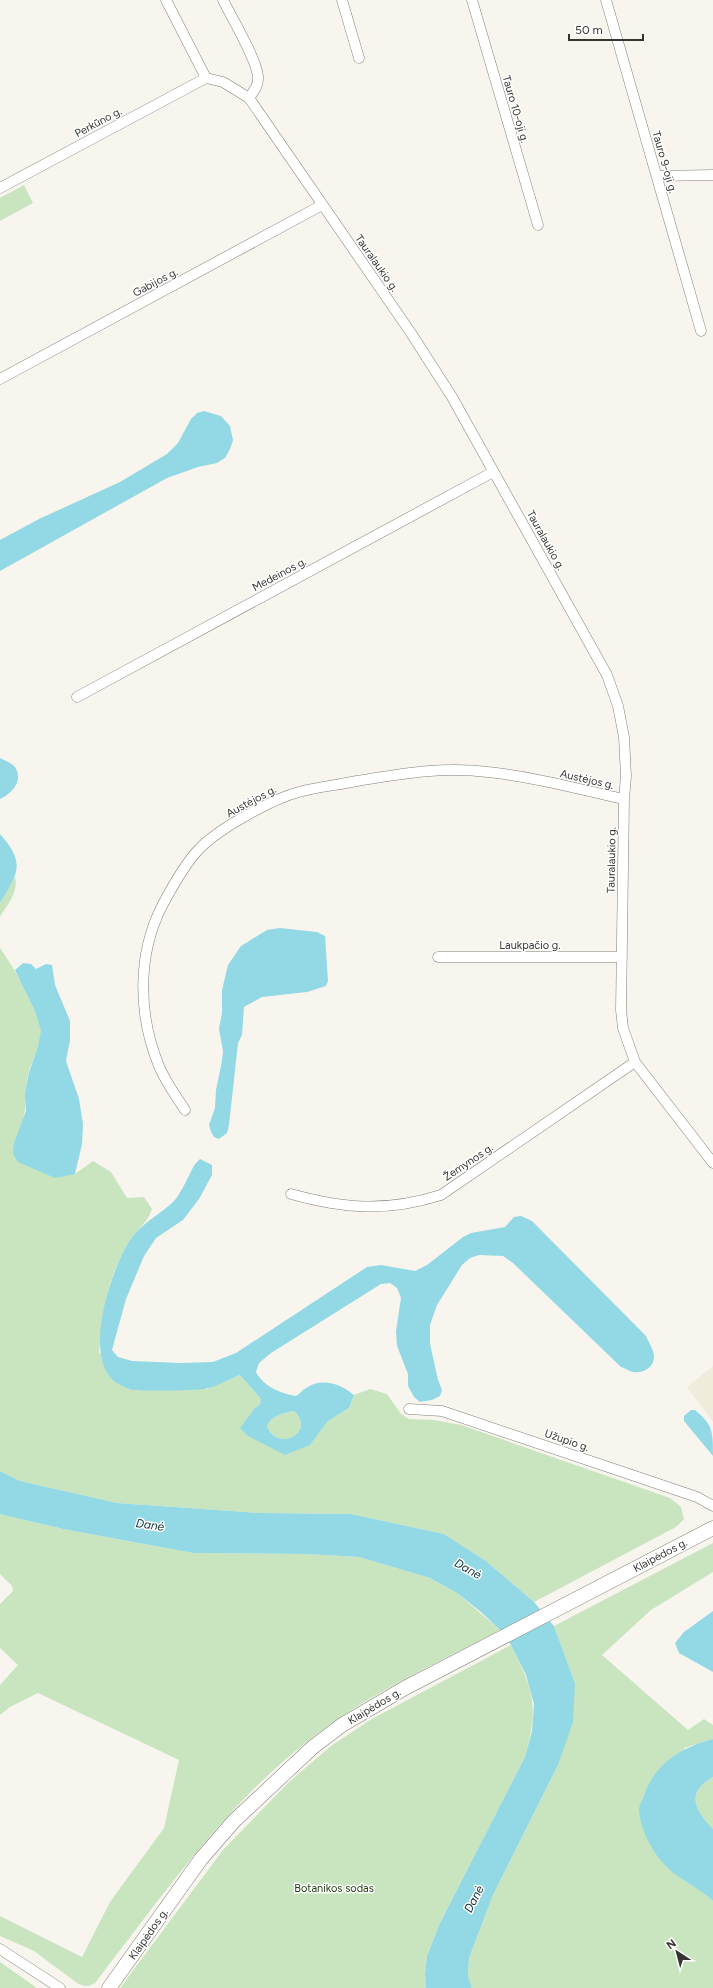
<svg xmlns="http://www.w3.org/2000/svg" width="713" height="1988" font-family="Figtree,sans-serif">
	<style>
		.built { fill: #f0ecdc }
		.green { fill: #c9e5bf }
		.water { fill: #92d9e5; fill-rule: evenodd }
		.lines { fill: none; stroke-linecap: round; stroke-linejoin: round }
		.street-casing { stroke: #817f78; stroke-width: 11 }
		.secondary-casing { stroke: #817f78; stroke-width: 15 }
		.street { stroke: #fff; stroke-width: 10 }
		.secondary { stroke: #fff; stroke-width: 14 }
		.labels { text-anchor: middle; stroke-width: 3; stroke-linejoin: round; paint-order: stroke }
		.street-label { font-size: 11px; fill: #343431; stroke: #fff }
		.park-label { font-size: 11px; fill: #1e3e0f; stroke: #fff }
		.water-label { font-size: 12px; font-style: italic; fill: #0e3238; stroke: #fff }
	</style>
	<rect width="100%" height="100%" fill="#f7f5ed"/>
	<path class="built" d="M 713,1366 L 713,1422 L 687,1387 Z"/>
	<path class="green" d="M 24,185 L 33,203 L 0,221 L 0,198 Z
		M 15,877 C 19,892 7,905 0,917 L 0,903 Z
		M 0,948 C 13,967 39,1008 41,1031 C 42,1046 31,1060 28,1075 C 25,1092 27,1108 22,1124 L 75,1174 L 93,1161 L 111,1172 L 127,1198 L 144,1197 L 152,1209 C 148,1221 141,1226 133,1236 C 129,1242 126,1249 122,1255 C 104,1289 104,1316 99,1353 L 167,1389 L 207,1389 L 240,1375 L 261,1399 L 260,1404 L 255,1408 L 248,1436 L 310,1445 L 328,1421 L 349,1408 L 354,1395 L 370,1389 L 387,1394 L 401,1414 L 409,1419 L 434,1420 L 461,1425 L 670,1498 L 681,1507 L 684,1519 L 676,1527 L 534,1602 L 486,1561 L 444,1534 L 351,1514 L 260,1513 L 117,1503 L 20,1481 L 0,1471 Z
		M 294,1411 C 317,1434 277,1453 267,1426 C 271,1416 283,1413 294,1411 Z
		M 0,1514 L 63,1529 L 193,1553 L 307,1554 L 359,1557 L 430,1578 L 457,1593 L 500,1630 C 434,1665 363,1696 304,1744 C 221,1810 160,1899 95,1983 C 88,1987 84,1987 77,1983 L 34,1951 L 0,1936 L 0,1916 L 82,1957 L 110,1902 L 164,1828 L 179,1760 L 38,1693 L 10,1707 L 0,1715 L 0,1685 L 18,1665 L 0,1648 L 0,1604 L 13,1591 L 12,1586 L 0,1574 Z
		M 713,1543 L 713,1572 L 651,1610 L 602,1655 L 688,1730 L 704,1719 L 713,1725 L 713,1739 L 684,1748 L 682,1878 L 703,1892 L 713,1901 L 713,1988 L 472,1988 L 468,1976 L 469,1958 L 493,1895 L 558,1765 L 575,1683 L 554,1626 Z
		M 511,1645 C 534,1691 539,1706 525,1757 L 440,1923 L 427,1956 L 425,1973 L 426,1988 L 120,1988 L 223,1850 L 289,1782 L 331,1746 L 370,1720 Z
		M 713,1777 L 713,1829 C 695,1810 685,1793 713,1777 Z
		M 0,1962 L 37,1988 L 0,1988 Z"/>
	<path class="water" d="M 204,411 L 221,416 L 230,426 L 233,440 L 230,449 L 225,458 L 217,463 L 198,467 L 167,478 L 0,571 L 0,540 L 39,519 L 120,482 L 167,454 L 178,443 L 191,419 L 197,413 Z
		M 0,758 C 4,760 11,763 14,766 C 25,779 12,794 0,799 Z
		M 0,834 C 26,863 18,874 0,903 Z
		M 280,928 L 317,932 L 325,936 L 328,981 L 326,986 L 307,992 L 262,997 L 244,1007 L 242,1035 L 238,1043 L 229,1125 L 227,1133 L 219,1139 L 214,1137 L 211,1132 L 209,1125 L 215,1108 L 216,1090 L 222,1061 L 223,1051 L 219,1029 L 222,1013 L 222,990 L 228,965 L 241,946 L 267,930 Z
		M 23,963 L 31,964 L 36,969 L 46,964 L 52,965 L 55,985 L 70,1021 L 70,1040 L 66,1061 L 79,1099 L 83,1124 L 82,1144 L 75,1174 L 55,1178 L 18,1162 L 13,1154 L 14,1143 L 26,1111 L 25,1094 L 29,1072 L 38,1047 L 41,1031 L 35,1011 L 15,970 Z
		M 200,1159 L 212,1165 L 212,1175 L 199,1199 L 183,1220 L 156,1238 L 144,1256 L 126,1299 L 112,1350 L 118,1357 L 132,1361 L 181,1363 L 213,1362 L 236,1353 L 367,1267 L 381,1265 L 415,1271 L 427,1265 L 463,1237 L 471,1233 L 505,1227 L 514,1217 L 521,1216 L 532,1221 L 646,1336 C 649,1343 654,1350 654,1357 C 654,1367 643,1374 633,1372 C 629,1371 625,1368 621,1367 L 513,1263 L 503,1256 L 479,1255 L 470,1258 L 462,1265 L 437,1305 L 430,1325 L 430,1344 L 438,1380 L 442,1390 L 440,1396 L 432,1400 L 420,1402 L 414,1397 L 408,1386 L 408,1374 L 397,1346 L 396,1331 L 401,1298 L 397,1288 L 390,1283 L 381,1284 L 271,1353 L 259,1363 L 256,1372 C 264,1387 280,1393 296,1396 C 300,1394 302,1390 306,1388 C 322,1377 341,1384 354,1395 L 349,1408 L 328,1421 L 310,1445 L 285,1455 L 248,1436 L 240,1428 L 255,1408 L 260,1404 L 261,1399 L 240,1375 C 230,1379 220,1385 209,1388 C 198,1391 146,1391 133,1390 C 128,1389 118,1384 114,1381 C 82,1355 112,1264 133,1236 C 144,1222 159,1215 172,1203 C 181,1195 189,1174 195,1164 ZM 294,1411 C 317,1433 277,1453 267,1426 C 271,1416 283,1413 294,1411 Z
		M 691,1410 L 695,1410 C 713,1425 713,1431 713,1456 L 684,1421 L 684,1416 Z
		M 0,1471 L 20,1481 L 117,1503 L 260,1513 L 351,1514 L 444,1534 L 486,1561 L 534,1602 L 554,1626 L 575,1683 L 573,1722 L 558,1765 L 493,1895 L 469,1958 L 468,1976 L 472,1988 L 426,1988 L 425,1973 L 427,1956 L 440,1923 L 525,1757 L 532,1731 L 534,1704 L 526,1675 L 511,1645 L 500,1630 L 481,1612 L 457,1593 L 430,1578 L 359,1557 L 307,1554 L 193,1553 L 63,1529 L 4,1515 L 0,1514 Z
		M 713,1611 L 713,1672 L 679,1653 L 675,1643 L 684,1632 Z
		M 713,1739 L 713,1777 C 685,1793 695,1810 713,1829 L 713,1901 C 698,1886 676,1879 662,1862 C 651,1849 640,1828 639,1810 C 639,1806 642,1800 644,1796 C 654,1764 682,1747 713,1739 Z"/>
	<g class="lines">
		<defs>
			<path id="street" d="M 166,0 L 206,78 L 223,82 L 249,98 L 411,333 L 452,397 L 607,675 L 618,706 L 624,737 L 626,776 L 624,799 L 621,1010 L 623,1028 L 635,1062 L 713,1163
				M 223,0 C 232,18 256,58 258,76 C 259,85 254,91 249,98
				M 342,0 L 359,58
				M 472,0 L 538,225
				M 606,0 L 701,331
				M 657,176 L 713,175
				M 0,188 L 206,78
				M 0,379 L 322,205
				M 77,697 L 493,472
				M 438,957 L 622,957
				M 185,1110 C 176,1096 165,1081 159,1066 C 138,1015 137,955 162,906 C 172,887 186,862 200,848 C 220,828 272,799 299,792 C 317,787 338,785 357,781 C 400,774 443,766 488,772 C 534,777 579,789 624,799
				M 291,1194 C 345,1209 387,1212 441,1195 L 635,1062
				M 409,1409 L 442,1411 L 697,1497 L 713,1506
				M 0,1949 L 60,1988"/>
			<path id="secondary" d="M 109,1988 L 201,1859 L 234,1821 L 313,1747 L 342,1725 L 405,1688 L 713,1528"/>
		</defs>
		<use href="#street" class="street-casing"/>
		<use href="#secondary" class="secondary-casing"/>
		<use href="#street" class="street"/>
		<use href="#secondary" class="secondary"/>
	</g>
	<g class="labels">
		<g class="street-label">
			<text transform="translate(516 109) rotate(74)" y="4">Tauro 10-oji g.</text>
			<text transform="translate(98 122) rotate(-28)" y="4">Perkūno g.</text>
			<text transform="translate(665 162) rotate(74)" y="4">Tauro 9-oji g.</text>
			<text transform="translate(377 263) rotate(55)" y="4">Tauralaukio g.</text>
			<text transform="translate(155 282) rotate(-28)" y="4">Gabijos g.</text>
			<text transform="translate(546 540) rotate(61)" y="4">Tauralaukio g.</text>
			<text transform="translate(279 574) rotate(-28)" y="4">Medeinos g.</text>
			<text transform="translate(587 779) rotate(13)" y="4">Austėjos g.</text>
			<text transform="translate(251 801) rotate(-28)" y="4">Austėjos g.</text>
			<text transform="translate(611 860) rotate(-89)" y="4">Tauralaukio g.</text>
			<text x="530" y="949">Laukpačio g.</text>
			<text transform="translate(468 1162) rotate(-34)" y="4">Žemynos g.</text>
			<text transform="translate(567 1440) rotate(19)" y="4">Užupio g.</text>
			<text transform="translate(660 1555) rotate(-28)" y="4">Klaipėdos g.</text>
			<text transform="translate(374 1706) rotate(-31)" y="4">Klaipėdos g.</text>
			<text transform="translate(148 1934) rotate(-55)" y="4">Klaipėdos g.</text>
		</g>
		<g class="park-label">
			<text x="334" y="1892">Botanikos sodas</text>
		</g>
		<g class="water-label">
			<text transform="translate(150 1525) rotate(8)" y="4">Danė</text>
			<text transform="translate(468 1569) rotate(29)" y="4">Danė</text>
			<text transform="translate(474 1899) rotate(-63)" y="4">Danė</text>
		</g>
	</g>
	<g transform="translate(677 1952) rotate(324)" stroke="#ffffff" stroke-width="3" paint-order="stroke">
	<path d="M0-3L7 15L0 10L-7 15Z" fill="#343431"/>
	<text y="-6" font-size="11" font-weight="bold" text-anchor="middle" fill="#343431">N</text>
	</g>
	<path d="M569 34v6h74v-6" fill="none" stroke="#343431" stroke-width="2"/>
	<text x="575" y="34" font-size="12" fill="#343431" stroke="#ffffff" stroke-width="3" paint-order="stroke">50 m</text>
</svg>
